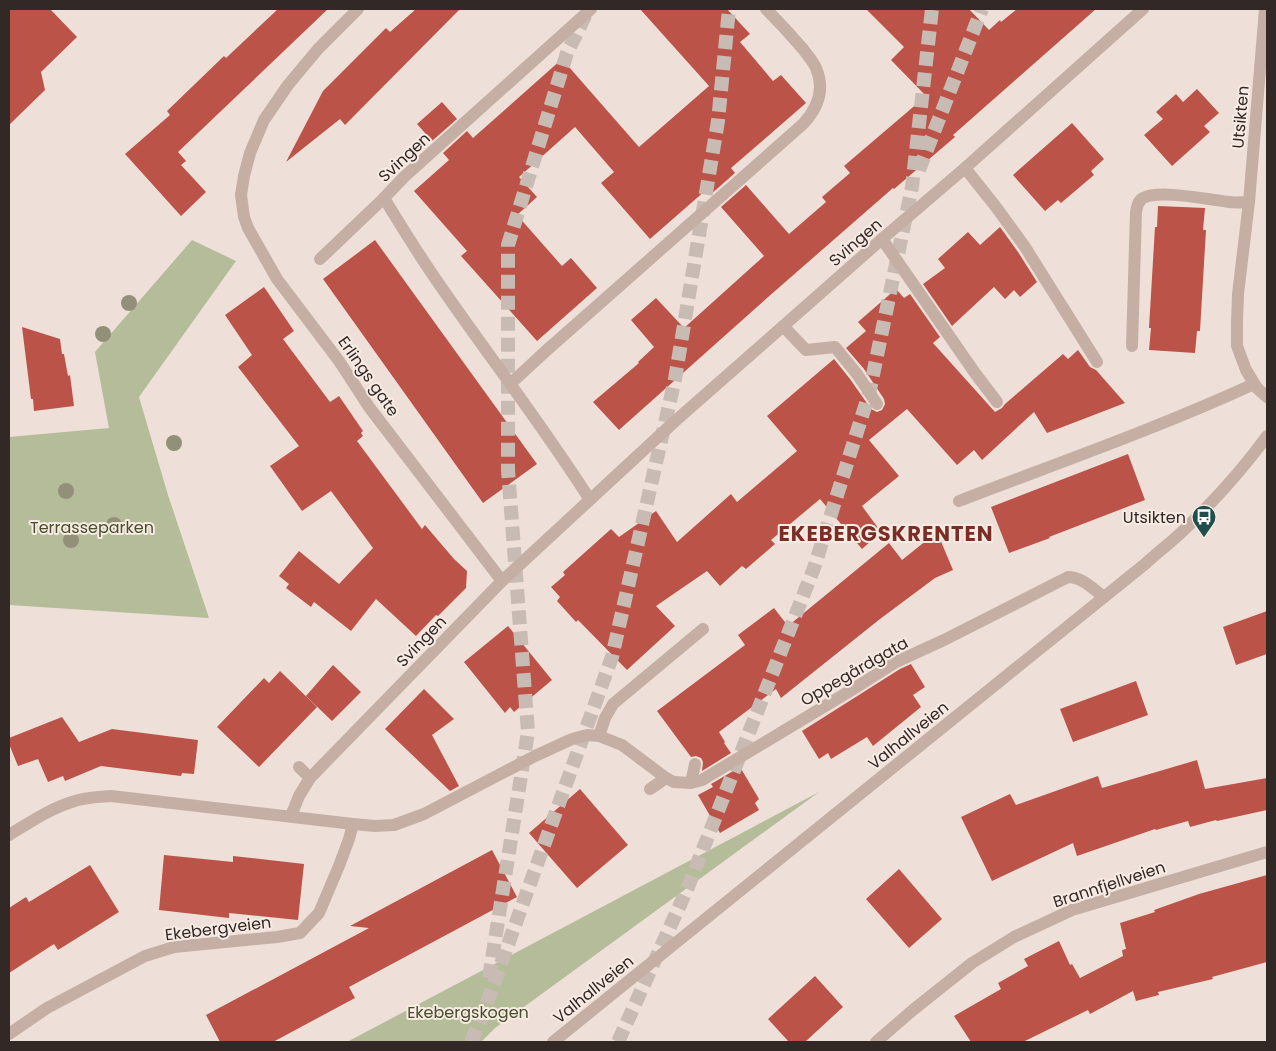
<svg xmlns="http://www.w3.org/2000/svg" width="1276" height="1051" font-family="Poppins,sans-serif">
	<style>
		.green { fill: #b5bc99 }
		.building { fill: #bc5348 }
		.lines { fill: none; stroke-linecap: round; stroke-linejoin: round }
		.trunk-tunnel { stroke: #c8bbb4; stroke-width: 14; stroke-dasharray: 14 7; stroke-linecap: butt }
		.service { stroke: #c5afa5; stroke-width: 12 }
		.minor { stroke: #c5afa5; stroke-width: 12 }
		.tertiary { stroke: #c5afa5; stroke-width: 12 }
		.tree { fill: #929079 }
		.labels { text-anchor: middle; stroke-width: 4; stroke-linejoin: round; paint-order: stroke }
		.street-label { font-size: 16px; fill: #322826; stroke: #f7ebe3 }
		.poi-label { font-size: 16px; fill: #322826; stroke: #f7ebe3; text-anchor: end }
		.park-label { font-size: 16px; fill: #464e2c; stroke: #f7ebe3 }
		.district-label { font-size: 21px; font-weight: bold; letter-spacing: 1px; fill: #7a2d25; stroke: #f7ebe3 }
	</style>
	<rect width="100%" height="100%" fill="#eee0d8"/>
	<path class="green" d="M 192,240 L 236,261 L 139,397 L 168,495 L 209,618 L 9,605 L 9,437 L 109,428 L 95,352 Z
		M 819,792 L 495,1028 L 481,1042 L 347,1042 Z"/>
	<path class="building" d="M 9,9 L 50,9 L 77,37 L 41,72 L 45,90 L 9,125 Z
		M 278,9 L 328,9 L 178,152 L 186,161 L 181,165 L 206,192 L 181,216 L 125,154 L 170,115 L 167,111 L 224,56 L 226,58 Z
		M 416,9 L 460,9 L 345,125 L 340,119 L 286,162 L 323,91 L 386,28 L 390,32 Z
		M 640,9 L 727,9 L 750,34 L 740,42 L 773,81 L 781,75 L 806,103 L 731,168 L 735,173 L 710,195 L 706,190 L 650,239 L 601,183 L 614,172 L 575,127 L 519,177 L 537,197 L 517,215 L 562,266 L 571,258 L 597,288 L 537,341 L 461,256 L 467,251 L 414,191 L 449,160 L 443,153 L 467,131 L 473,138 L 562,59 L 639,147 L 709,86 Z
		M 866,9 L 969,9 L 989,30 L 1000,20 L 1001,22 L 1017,9 L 1096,9 L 953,135 L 955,137 L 894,189 L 893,188 L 767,298 L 619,430 L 593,402 L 639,363 L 638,362 L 654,347 L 631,320 L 656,298 L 684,328 L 764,256 L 721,207 L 746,185 L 789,234 L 826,202 L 822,197 L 850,173 L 844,166 L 926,96 L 891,60 L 904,47 Z
		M 1197,89 L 1219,113 L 1204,126 L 1210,132 L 1172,166 L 1144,135 L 1163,119 L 1156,112 L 1176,94 L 1183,102 Z
		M 442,102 L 457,119 L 432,141 L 417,124 Z
		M 1072,123 L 1104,159 L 1091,171 L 1094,175 L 1061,203 L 1058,200 L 1045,211 L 1013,175 Z
		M 1158,206 L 1205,208 L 1203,230 L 1206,230 L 1200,331 L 1197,331 L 1195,353 L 1149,350 L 1151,328 L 1149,328 L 1155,227 L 1157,227 Z
		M 1000,227 L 1018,252 L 1037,282 L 1020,297 L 1014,290 L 1005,299 L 994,287 L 952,326 L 923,284 L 945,268 L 938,259 L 968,232 L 980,245 Z
		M 375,240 L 537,464 L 483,503 L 323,279 Z
		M 264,287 L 294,331 L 283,339 L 330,402 L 339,396 L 363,431 L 361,433 L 363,436 L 357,441 L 422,529 L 425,525 L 454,559 L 467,571 L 466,588 L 438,616 L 436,615 L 416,636 L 376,599 L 351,631 L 314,602 L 311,607 L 286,588 L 289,584 L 279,576 L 299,551 L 339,584 L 373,548 L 331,491 L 302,511 L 270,466 L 299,446 L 238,367 L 252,355 L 225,315 Z
		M 896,289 L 904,298 L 910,294 L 940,337 L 933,343 L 995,412 L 1002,408 L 1005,404 L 1063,354 L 1068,359 L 1078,350 L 1090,367 L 1096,370 L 1125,403 L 1047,433 L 1034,412 L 982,460 L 974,450 L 957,465 L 907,409 L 869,440 L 899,476 L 862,506 L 881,532 L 862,549 L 820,499 L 771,540 L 775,544 L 746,569 L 742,566 L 720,586 L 707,571 L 656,606 L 675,626 L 627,670 L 578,620 L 576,622 L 557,601 L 560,597 L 551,587 L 565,575 L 563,572 L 611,529 L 619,537 L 656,511 L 677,542 L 731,494 L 737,502 L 797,451 L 767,416 L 834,359 L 850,379 L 871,409 L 877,412 L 882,410 L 885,404 L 884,399 L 864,369 L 846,348 L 866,331 L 858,322 Z
		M 22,327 L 60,339 L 62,354 L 64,354 L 68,376 L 70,375 L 74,406 L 34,411 L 33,399 L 31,399 Z
		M 1128,454 L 1145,500 L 1049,537 L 1050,538 L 1009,553 L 991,507 Z
		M 937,532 L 953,570 L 935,578 L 880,619 L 781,698 L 776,689 L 719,732 L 725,742 L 724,743 L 731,753 L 702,771 L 703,762 L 701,758 L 696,756 L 691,757 L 657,711 L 745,645 L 738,635 L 774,608 L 788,626 L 889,543 L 902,560 Z
		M 1267,611 L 1267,654 L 1236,665 L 1223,627 Z
		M 508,626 L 552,680 L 514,712 L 510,707 L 505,713 L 464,662 Z
		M 911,664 L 925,687 L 913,695 L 921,707 L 873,746 L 867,737 L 831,759 L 828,753 L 819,759 L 802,731 L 900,669 Z
		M 333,665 L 361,692 L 332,721 L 306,696 Z
		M 280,671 L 317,707 L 259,767 L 217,727 L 264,678 L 269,683 Z
		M 1136,681 L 1148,715 L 1073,742 L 1060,709 Z
		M 424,689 L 454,719 L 432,735 L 459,786 L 450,791 L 385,729 Z
		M 62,717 L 79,742 L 112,729 L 198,740 L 194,774 L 182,773 L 181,776 L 101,766 L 65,781 L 63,776 L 48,782 L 38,759 L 18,766 L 9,744 L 9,738 Z
		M 1197,760 L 1205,789 L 1267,778 L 1267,810 L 1217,821 L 1216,820 L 1190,827 L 1188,821 L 1156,830 L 1155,829 L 1077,856 L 1073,843 L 992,881 L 961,817 L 1010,794 L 1016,805 L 1098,776 L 1102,788 Z
		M 740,767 L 759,799 L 755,803 L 759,810 L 720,833 L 698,795 L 713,787 L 711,784 Z
		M 580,789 L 628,845 L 577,888 L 529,833 Z
		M 492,850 L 517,897 L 349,987 L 355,998 L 273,1042 L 220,1042 L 206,1015 L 369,928 L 350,926 Z
		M 164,855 L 233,862 L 233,856 L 304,864 L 298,920 L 229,913 L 229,918 L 159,910 Z
		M 90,865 L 119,912 L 58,950 L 54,944 L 9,973 L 9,908 L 26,897 L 29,902 Z
		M 899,869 L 942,919 L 909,948 L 866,899 Z
		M 1267,875 L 1267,962 L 1212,977 L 1213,979 L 1158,992 L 1159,995 L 1136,1001 L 1133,991 L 1090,1014 L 1088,1010 L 1023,1042 L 971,1042 L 954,1016 L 1001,989 L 998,983 L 1028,966 L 1024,959 L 1059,941 L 1070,965 L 1072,964 L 1080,978 L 1123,956 L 1122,950 L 1126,949 L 1120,923 L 1155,912 L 1154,910 L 1199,894 Z
		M 815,976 L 843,1007 L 805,1042 L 789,1042 L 768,1019 Z"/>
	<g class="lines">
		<path class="trunk-tunnel" d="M 919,170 L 982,9
			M 489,978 L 528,732 L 508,470 L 508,245 L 567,53 L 587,12
			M 471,1042 L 484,1011 L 612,657 L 675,379 L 718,121 L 729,9
			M 618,1042 L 688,887 L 814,568 L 869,394 L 912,187 L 932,9"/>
		<path class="service" d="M 965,168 L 996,207 L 1025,247 L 1097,362
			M 882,239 L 975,373 L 997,402
			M 320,259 L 384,198
			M 783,326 L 806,350 L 835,347 L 857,374 L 877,404
			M 1132,346 L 1136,212 C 1137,206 1138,201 1143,198 C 1159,189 1210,200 1229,202 C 1236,203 1242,202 1249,202
			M 510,384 L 547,350 L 803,124 C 818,108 825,89 816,68 C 813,61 807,55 803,49 C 791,35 779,22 766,9
			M 590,500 C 545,429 494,363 446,294 C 424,263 404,231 384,198 L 404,177 L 591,9
			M 959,501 C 1058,463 1158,428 1254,384
			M 599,736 L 605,718 L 613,704 L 703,629
			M 299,767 L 310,778
			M 674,782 L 691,783 L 702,780 L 850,691 L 896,662 L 944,640 L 1068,577 C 1082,577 1093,589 1104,597
			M 691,783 L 695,764
			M 650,789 L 666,778
			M 9,1034 L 47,1008 L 145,956 L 174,947 L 277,937 L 300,933 L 319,913 L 339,866 L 349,839 L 353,824"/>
		<path class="minor" d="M 358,9 L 318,49 L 288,85 L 264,120 L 250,153 L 244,176 L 241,195 L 244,217 L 248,228 L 277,279 L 339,361 L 369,407 L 502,581
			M 1265,9 L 1249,202 L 1238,294 L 1237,323 L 1237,346 L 1246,370 L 1257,388 L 1267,397
			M 291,816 L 299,796 L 310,778 L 502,581 L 673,423 L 882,239 L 965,168 L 1143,9
			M 9,835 C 29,823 49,809 72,802 C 84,797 98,797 111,796 L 353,824 L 375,826 L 394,825 L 424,814 L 535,756 L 572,739 L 587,735 L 599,736 L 622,745 L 666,778 L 674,782
			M 876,1042 L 913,1010 L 972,963 L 1014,937 L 1072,910 L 1267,852"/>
		<path class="tertiary" d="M 553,1042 L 1145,564 C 1158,552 1173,541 1186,528 C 1215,500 1243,469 1267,436"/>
	</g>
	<g class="tree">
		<circle cx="129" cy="303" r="8"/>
		<circle cx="103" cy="334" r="8"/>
		<circle cx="174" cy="443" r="8"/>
		<circle cx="66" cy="491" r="8"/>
		<circle cx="114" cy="525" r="8"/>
		<circle cx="71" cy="540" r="8"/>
	</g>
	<defs>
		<symbol id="bus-pin" viewBox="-11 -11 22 30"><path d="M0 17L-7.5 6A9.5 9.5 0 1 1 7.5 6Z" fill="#1f4f4b" stroke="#f7ebe3"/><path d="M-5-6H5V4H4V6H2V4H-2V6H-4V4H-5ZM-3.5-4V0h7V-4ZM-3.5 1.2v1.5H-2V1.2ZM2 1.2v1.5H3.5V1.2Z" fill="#fff"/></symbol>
	</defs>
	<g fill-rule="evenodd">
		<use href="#bus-pin" x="1190" y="503" width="28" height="38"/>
	</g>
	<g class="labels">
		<g class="street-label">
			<text transform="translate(1240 117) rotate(-85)" y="6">Utsikten</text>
			<text transform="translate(404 157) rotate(-43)" y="6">Svingen</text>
			<text transform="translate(855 242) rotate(-41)" y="6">Svingen</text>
			<text transform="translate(369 376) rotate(55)" y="6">Erlings gate</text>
			<text transform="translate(421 641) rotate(-46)" y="6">Svingen</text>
			<text transform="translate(854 671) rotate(-30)" y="6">Oppegårdgata</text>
			<text transform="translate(908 735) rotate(-39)" y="6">Valhallveien</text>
			<text transform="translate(1109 884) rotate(-18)" y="6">Brannfjellveien</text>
			<text transform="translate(218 928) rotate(-7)" y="6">Ekebergveien</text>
			<text transform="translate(593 989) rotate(-39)" y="6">Valhallveien</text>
		</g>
		<g class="poi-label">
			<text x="1186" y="523">Utsikten</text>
		</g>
		<g class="park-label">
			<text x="92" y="533">Terrasseparken</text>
			<text x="468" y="1018">Ekebergskogen</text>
		</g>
		<g class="district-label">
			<text x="886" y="541">EKEBERGSKRENTEN</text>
		</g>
	</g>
	<rect width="1276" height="1051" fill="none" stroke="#322826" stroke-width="20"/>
</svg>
